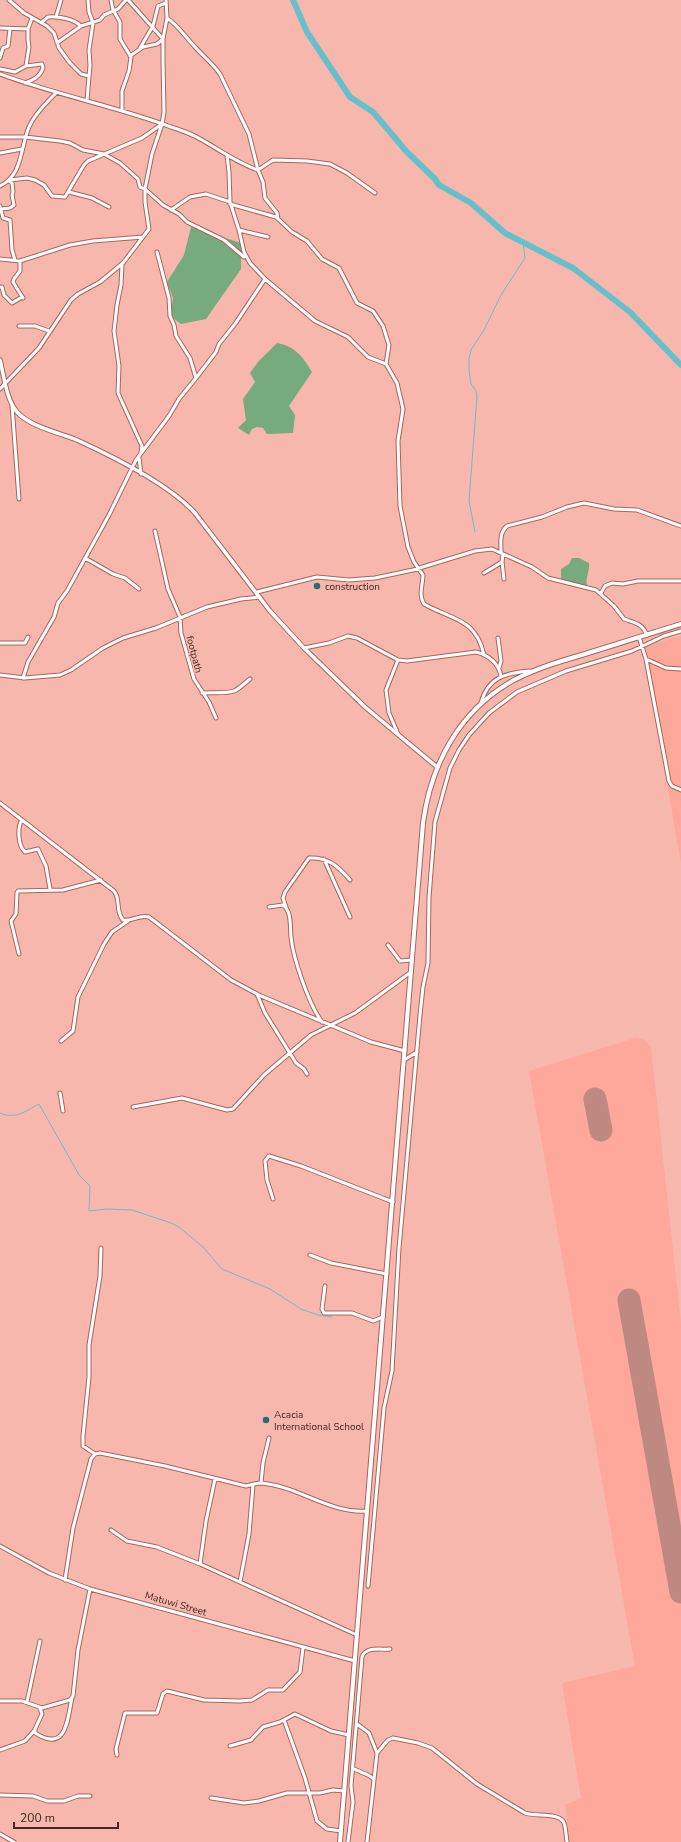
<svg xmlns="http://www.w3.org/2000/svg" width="681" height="1842" font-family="'Nunito Sans',sans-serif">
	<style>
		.built { fill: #fea79b }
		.forest { fill: #76ab7e }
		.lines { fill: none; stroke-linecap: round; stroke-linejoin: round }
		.stream { stroke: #68bfcc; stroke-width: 1 }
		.river { stroke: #68bfcc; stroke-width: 6 }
		.runway { stroke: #be8981; stroke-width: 23 }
		.minor-casing { stroke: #ab645a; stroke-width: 5 }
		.tertiary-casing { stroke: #ab645a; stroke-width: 5.5 }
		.secondary-casing { stroke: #ab645a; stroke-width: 6 }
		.minor { stroke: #fff; stroke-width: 3 }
		.tertiary { stroke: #fff; stroke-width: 3.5 }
		.secondary { stroke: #fff; stroke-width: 4 }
		.poi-dot { fill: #256e79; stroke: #f7b7ad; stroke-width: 1.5 }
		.labels { text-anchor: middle; stroke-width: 3; stroke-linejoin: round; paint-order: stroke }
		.poi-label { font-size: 10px; fill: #452622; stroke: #f7b7ad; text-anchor: start }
		.street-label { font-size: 10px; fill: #452622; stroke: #f7b7ad }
	</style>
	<rect width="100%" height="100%" fill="#f7b7ad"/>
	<path class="built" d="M 681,636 L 681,863 L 643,647 Z
		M 635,1038 L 645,1040 L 651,1048 L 681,1323 L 681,1842 L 570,1842 L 565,1805 L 581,1798 L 562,1683 L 635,1666 L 529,1071 Z"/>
	<path class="forest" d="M 191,227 L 241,243 L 241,269 L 206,319 L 181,324 L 170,316 L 173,298 L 167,282 L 184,255 Z
		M 277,343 C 295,346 303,357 312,372 L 289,406 L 295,415 L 293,433 L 267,434 L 263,428 L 257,427 L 252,429 L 249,435 L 238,428 L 246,420 L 243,399 L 255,382 L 250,373 L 258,362 Z
		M 572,558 L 579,558 L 589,563 C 590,572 585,577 587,586 L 561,580 L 561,569 L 569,564 Z"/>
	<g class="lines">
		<path class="stream" d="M 475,532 L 469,501 L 477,396 L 476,391 L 471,384 L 469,371 L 469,359 L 471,350 L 484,330 L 501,295 L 525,258 L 523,243
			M 0,1113 C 16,1120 25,1111 39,1104 L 79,1175 L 90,1186 L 89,1211 L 107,1209 L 132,1210 L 171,1223 L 179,1227 L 203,1247 L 222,1269 L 270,1289 L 301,1309 L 318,1315 L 332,1317"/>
		<path class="river" d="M 293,0 L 307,32 L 350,97 L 373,112 L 406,151 L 435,179 L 439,185 L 471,203 L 505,233 L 573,268 L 630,312 L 681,365"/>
		<path class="runway" d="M 595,1099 L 601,1130
			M 629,1300 L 681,1592"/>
		<defs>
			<path id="minor" d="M 9,0 L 24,13 L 47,26 L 54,33 L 59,48 L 70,63 L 81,74 L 89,76
				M 111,0 L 113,10 L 120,22 L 120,39 L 131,57 L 129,71 L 122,91 L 122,110
				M 128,0 L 163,39 L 157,44 L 143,47 L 130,56
				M 56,17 L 61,0
				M 167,18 C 179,26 186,38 196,48 C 204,57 213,64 220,74 L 249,134 L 258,170 L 263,182 L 265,198 L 277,213 L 278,219
				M 42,22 L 48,17 C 58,16 74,19 81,26
				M 0,28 L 28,29 L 32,18
				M 57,43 L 81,26 L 100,20 L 104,15 L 118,9 L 126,0
				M 140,48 L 153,26 L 158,6 L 166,3
				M 0,58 L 3,48 L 8,46 L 10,29
				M 26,66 L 29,47 L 28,40 L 28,29
				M 0,69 L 15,72 L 26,66 L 42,64 L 43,68 C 40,77 33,80 25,83
				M 0,74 C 56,95 115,106 171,127 C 181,130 192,134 202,140 C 220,150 237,163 258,170 L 273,160 L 307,161 L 330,164 L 347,173 L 375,193
				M 87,100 L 90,65 L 89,50 L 93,23 L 89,12 L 88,0
				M 0,137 L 25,137 L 60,141 L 70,143 L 83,150 L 104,154 L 120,163 L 138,179 L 140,187 L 145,189 L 163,205 L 179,214 L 187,222 L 224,240 L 244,257
				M 0,153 L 22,149
				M 227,155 L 229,172 L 230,202 L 239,230 L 244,252 L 250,263 L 265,279 L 315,321 L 348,337 L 368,357 L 386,364 L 397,383 L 403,409 L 398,441 L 400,506 L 408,547 L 414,562 L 423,575 C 423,585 418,594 424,604 C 452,620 476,618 484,655
				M 10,180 L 27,178 L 35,180 L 44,185 L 52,196 L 65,197 L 84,165 L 88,161 L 142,138 L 162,124
				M 0,186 C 23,175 20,148 29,127 C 35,114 46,103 56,93
				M 69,192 L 92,198 L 109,207
				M 230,204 L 276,217 L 292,232 L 307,241 L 322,259 L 339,268 L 357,303 L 373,311 L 383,326 L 389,345 L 386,364
				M 0,206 L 3,218 L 10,220 L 12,250 L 15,260
				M 1,209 L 10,208 L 14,205 L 12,195 L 13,192 L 12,183 L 9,181
				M 171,210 L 190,197 L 206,194 L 230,202
				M 239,230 L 268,237
				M 0,259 L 20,261 L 70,245 L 93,241 L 143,237
				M 20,261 L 20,271 L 14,279 L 13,282 L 23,298
				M 122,265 L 121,285 L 117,305 L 114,331 L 119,366 L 118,393 L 142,446 L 141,453
				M 0,287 L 2,287 L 4,295 L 12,303 L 22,297
				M 19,326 L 35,326 L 49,331
				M 196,378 L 216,352 L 219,344 L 235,324 L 265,279
				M 0,389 L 39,348 L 71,300 L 78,294 L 100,282 L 123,263 L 149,229 L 145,202 L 145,189 L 152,154 L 162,124 L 164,112 L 163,61 L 163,39 L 167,18 L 166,0
				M 12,405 L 19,499
				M 139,458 L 141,474
				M 155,531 L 168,589 L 180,617 L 181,633 L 194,679 L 209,702 L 216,718
				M 501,552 C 501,543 499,533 507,526 L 542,517 L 567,507 L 584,503 L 614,509 L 637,510 L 681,526
				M 503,554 L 502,562 L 504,579
				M 85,558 L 113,574 L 125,578 L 139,589
				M 484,573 L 502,562
				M 257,592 L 317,577 L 349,580 L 375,578 L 413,570 L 475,551 L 492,549 L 532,567 L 548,578 L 596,590 L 614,606 L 624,619 C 635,623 642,623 647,635
				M 601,593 L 605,586 L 612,583 L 623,584 L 638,581 L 681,581
				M 639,637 L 646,659 L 669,781 L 672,786 L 681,790
				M 498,638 L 501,661 L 499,668
				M 0,643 L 25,643 L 28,637
				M 304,648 L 329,643 L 348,636 L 357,638 L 398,660 L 407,661 L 476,652 C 489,655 499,664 501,676
				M 646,659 L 666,668 L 681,669
				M 0,675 L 25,678 L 60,675 L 71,670 L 103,648 L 123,638 L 156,628 L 207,607 L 241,599 L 260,597
				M 23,678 L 28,662 L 54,617 L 58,603 L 67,591 L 109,515 L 136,460 L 169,416 L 179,399 L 196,378 L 190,358 L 176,336 L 174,325 L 170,316 L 169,298 L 157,252
				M 202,693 C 210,692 226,694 234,691 C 239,689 245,683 250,679
				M 481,703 C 488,677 505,673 530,671
				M 398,734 L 389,713 L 386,690 L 398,660
				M 0,803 L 114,891 C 121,899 115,911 123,920 C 132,922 139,914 149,917 L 231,980 L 261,996 L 371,1042 L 405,1051
				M 22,820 C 17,827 18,846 25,852 L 38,849 L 46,866 L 50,889
				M 324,859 L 350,917
				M 269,907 L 283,905 C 292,911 290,928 291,937 C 293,958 309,1005 322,1022
				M 286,907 L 283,898 L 285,892 L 309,858 C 328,857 338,866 350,880
				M 388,945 L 400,961 L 412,960
				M 19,954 L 11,921 L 16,914 L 17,893 L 18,891 L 63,890 L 101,880
				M 257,994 L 265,1013 L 296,1063 L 304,1069 L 307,1074
				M 61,1041 L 73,1031 L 78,997 L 104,944 L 112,932 L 128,921
				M 404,1060 L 417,1052
				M 60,1093 L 63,1111
				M 133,1107 L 182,1098 L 227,1110 L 233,1109 L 264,1075 L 311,1035 L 355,1013 L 411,972
				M 273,1199 L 267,1180 L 265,1161 L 269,1156 L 301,1166 L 393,1202
				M 310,1255 L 331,1263 L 387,1274
				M 325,1286 L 322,1309 L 324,1313 L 352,1313 L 373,1321 L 383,1317
				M 95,1454 L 83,1446 L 83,1436 L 89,1377 L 89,1345 L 100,1276 L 101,1248
				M 261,1483 L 263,1463 L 269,1438
				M 111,1530 L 127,1541 L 157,1547 L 200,1564 L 357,1635
				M 0,1546 L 49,1573 L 90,1589 L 355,1661
				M 200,1564 L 206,1521 L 215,1479
				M 65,1580 L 73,1528 L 91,1459 L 95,1454 L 100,1453 L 165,1466 L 246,1486 C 251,1485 256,1483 261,1483 C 298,1486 330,1514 367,1511
				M 240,1582 L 249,1534 L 253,1485
				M 368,1586 L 384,1408 L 392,1371 L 399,1248 L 420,1015 L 423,987 L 428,963 L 429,897 L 435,822 L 450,768 L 459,750 L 469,735 L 489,713 L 517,692 L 566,671 L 632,651 L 664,636 L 681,631
				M 0,1701 L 22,1701 L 42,1708 L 70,1700 L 73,1696 L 78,1650 L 90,1589
				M 27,1702 L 40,1641
				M 40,1708 L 42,1714 L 35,1729 L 35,1733 C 67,1753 67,1720 72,1698
				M 284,1720 L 305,1778 L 317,1821 L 327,1829 L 341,1831
				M 357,1724 L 369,1733 L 377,1753
				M 230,1746 L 251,1740 L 263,1727 L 280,1722 L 295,1714 L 331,1731 L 349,1735
				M 0,1750 L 25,1741 L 34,1731
				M 117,1755 L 116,1749 L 125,1713 L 157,1713 L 163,1694 L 167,1691 L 204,1700 L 240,1701 L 252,1700 L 268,1690 L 283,1690 L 300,1672 L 303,1648
				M 354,1769 L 368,1775 L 374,1779
				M 0,1795 L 33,1796 L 47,1801 L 64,1801 L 78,1796 L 90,1796
				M 211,1798 L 244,1803 L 259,1801 L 287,1793 L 320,1793 L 333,1790 L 344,1791
				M 0,1834 L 14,1842
				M 348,1842 L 353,1802 L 351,1786 L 362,1657 C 366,1646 380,1650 390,1649
				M 367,1842 L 377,1753 L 388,1740 L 393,1738 L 418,1743 L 432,1748 L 477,1784 L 525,1813 C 535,1817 560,1812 564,1823 C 566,1828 566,1836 567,1842"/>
			<path id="tertiary" d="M 0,360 C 4,376 6,399 17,412 C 29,426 59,433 77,440 C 114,457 169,484 195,513 L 270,611 L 304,648 L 365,707 L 437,767"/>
			<path id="secondary" d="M 340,1842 L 423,823 C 431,763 460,710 514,680 C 537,668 561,661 585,654 C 617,644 649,634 681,624"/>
		</defs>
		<use href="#minor" class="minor-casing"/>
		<use href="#tertiary" class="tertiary-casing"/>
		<use href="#secondary" class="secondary-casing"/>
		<use href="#minor" class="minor"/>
		<use href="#tertiary" class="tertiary"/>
		<use href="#secondary" class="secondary"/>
	</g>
	<g class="poi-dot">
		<circle cx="317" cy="586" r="4"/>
		<circle cx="266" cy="1420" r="4"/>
	</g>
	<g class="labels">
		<g class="poi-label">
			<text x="325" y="590">construction</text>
			<text x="274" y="1418">Acacia<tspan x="274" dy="12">International School</tspan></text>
		</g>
		<g class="street-label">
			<text transform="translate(195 654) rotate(75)" y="4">footpath</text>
			<text transform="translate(176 1603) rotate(16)" y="4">Matuwi Street</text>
		</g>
	</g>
	<path d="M14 1822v6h104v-6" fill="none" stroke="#452622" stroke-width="2"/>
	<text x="20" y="1822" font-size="12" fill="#452622" stroke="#f7b7ad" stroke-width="3" paint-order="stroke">200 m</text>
</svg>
